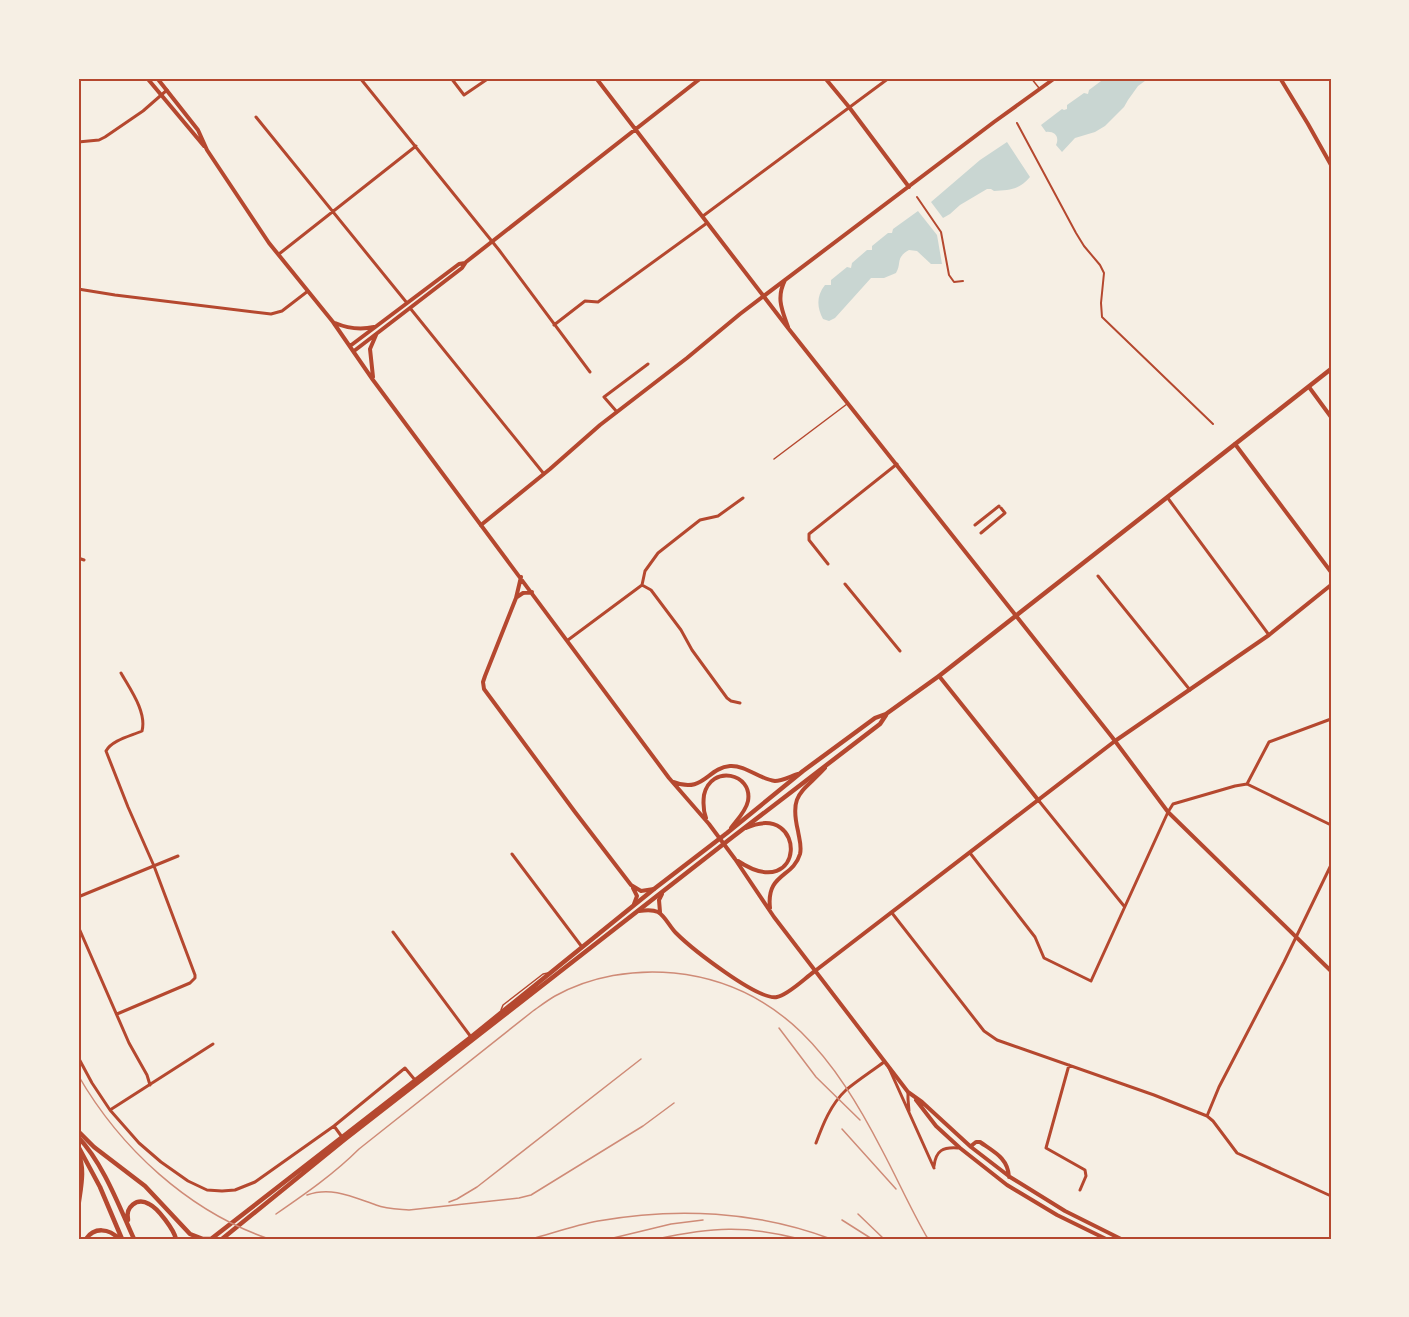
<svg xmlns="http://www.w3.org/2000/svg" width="1409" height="1317" font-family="'Fira Sans',sans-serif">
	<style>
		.water { fill: #c9d6d2 }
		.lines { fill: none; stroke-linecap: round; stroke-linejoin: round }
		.service { stroke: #b5482f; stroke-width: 1.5 }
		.pedestrian { stroke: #b5482f; stroke-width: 2 }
		.minor { stroke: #b5482f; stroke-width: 3 }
		.tertiary { stroke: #b5482f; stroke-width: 4 }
		.secondary { stroke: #b5482f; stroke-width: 4 }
		.primary { stroke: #b5482f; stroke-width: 4.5 }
		.trunk { stroke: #b5482f; stroke-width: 4.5 }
		.rail { stroke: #cf8b77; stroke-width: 1.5 }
		.neatline { fill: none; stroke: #b5482f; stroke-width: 2 }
	</style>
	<rect width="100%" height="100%" fill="#f6efe4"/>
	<path class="water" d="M 1105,78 L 1149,78 L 1138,86 L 1128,100 L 1124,107 L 1105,126 L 1095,132 L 1075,138 L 1062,152 L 1056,145 C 1060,136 1054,131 1046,132 L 1041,125 L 1062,109 L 1064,110 L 1067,109 L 1067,105 L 1084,93 L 1088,94 L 1089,90 Z
		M 1007,142 L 1030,177 C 1019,190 1009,190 994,191 L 991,189 L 987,189 L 960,205 L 950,214 L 943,218 L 931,202 L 980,160 Z
		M 918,211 L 937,235 L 942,264 L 931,264 L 917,251 L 909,250 C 895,258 902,263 896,273 L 884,278 L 871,278 L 835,318 L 829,321 L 823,319 C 817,308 816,296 825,285 L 831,285 L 831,280 L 847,267 L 851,268 L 852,263 L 867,250 L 872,250 L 872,246 L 888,233 L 892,233 L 893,229 Z"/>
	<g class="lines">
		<path class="service" d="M 1031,78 L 1039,88
			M 774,459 L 847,404
			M 501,1010 L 503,1005 L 543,974 L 548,973"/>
		<path class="pedestrian" d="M 1017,123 L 1076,233 L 1084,246 L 1100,265 L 1104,273 L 1101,303 L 1102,317 L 1213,424
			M 917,197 L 941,232 L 949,275 L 954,282 L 963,281"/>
		<path class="minor" d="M 360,78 L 499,250 L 590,372
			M 451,78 L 464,95 L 489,78
			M 256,117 L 407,303
			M 78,142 L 99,140 L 105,137 L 143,111 L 167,90
			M 703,216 L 889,78
			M 279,254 L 416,146
			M 78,289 L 115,295 L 271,314 L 282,311 L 308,291
			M 410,308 L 544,474
			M 554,325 L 585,301 L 598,302 L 707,223
			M 617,412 L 604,397 L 648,364
			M 1167,497 L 1269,635
			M 975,525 L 999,506
			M 981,533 L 1005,513 L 1001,508
			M 78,558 L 84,560
			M 828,564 L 809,540 L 809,534 L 897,464
			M 1098,576 L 1190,690
			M 845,584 L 900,651
			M 642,585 L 651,590 L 681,630 L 692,650 L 727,698 L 731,701 L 740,703
			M 568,640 L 642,585 L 645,571 L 658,553 L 700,520 L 718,516 L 743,498
			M 1247,784 L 1331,825
			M 1039,801 L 1124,906
			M 970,853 L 1035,937 L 1044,958 L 1091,981 L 1168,812 L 1173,804 L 1235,786 L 1247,784 L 1269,742 L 1331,719
			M 512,854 L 582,947
			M 78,897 L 178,856
			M 892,913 L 984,1031 L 997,1040 L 1154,1095 L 1207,1116 L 1213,1121 L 1237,1153 L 1331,1196
			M 78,926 L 129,1043 L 147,1075 L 150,1085
			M 393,932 L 471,1037
			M 117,1014 L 190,983 L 195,978 L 195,975 L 154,866 L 128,807 L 106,751 C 112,740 131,736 142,731 C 147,712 130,689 121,673
			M 78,1057 L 92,1083 L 110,1110 L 139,1143 L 161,1162 L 188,1181 L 207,1190 L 222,1191 L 235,1190 L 255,1182 L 334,1126 L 405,1068 L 415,1080
			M 1069,1065 L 1046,1148 L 1085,1170 L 1086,1176 L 1080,1190
			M 889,1068 L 934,1168
			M 908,1092 L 908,1099 L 909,1111
			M 110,1110 L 213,1044
			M 1207,1116 L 1219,1087 L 1284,962 L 1331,865
			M 334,1126 L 342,1137
			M 816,1143 C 823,1124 831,1104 846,1090 C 858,1080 872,1071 884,1062
			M 934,1166 C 936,1150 943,1147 958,1148"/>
		<path class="tertiary" d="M 825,78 L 849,107 L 909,187
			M 1280,78 L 1308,124 L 1331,165
			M 785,280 C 776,298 782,310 788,327
			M 1309,387 L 1331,417
			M 1235,444 L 1331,572
			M 481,525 L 550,469 L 600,425 L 687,358 L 740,314 L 994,122 L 1055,78
			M 939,676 L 1039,801
			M 815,971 L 1115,741 L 1269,635 L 1331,585"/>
		<path class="secondary" d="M 147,78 L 204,146
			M 157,78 L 198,130 L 207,150 L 269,243 L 333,322 L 373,380 L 669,778 L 709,824 L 735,859 L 774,917 L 908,1092 L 922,1102 L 971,1147 L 1010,1177 L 1065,1211 L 1121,1239
			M 596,78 L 788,328 L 1112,737 L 1168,812 L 1331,971
			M 335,323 C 349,329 360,330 374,327
			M 350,346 L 459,264 L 465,263
			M 354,351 L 462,268 L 466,262 L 701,78
			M 373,377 L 370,349 L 376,335
			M 521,577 L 516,598 L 485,676 L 483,682 L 484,689 L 575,812 L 631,885 L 641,891 L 654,889
			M 517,597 L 523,593 L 532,592
			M 674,782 C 703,794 707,768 730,766 C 746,765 759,779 775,781 C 782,781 791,776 798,774
			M 706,818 C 703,810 703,803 704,795 C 711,764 753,773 748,801 C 746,811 737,820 731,828
			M 738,861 C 806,906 808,800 746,828
			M 633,888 L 637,896 L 634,904
			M 770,908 C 766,873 793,878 800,854 C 802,846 799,838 798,831 C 789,793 802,793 825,768
			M 639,911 C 645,910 652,909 658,912 C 665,916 670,927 676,933 C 691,948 758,1001 777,997 C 788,995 805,978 815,971
			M 660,912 L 659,900 L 662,894
			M 916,1100 L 936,1126 L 960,1148 L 1007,1185 L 1057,1215 L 1106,1239
			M 971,1146 L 976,1142 L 980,1142 C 994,1152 1008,1158 1009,1177"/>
		<path class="primary" d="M 78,1131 L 94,1147 L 145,1186 L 190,1234 L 203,1239 L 211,1239
			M 211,1239 L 471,1037 L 654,889 L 727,833 L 803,771 L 875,718 L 886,714 L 939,676 L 1331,369
			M 222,1239 L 344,1140 L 730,839 L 880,724 L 886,715"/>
		<path class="trunk" d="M 78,1137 C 103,1163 119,1206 134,1239
			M 78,1146 L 100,1187 L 122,1239
			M 78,1153 C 86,1170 80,1190 78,1209
			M 128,1220 C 125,1207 137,1197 149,1204 C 158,1208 174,1230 176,1239
			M 86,1239 C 94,1227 109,1228 119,1239"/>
		<path class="rail" d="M 779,1028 L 816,1077 L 860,1120
			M 78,1075 C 120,1148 188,1211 269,1239
			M 842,1129 L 896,1189
			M 307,1195 C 331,1186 353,1197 376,1205 C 386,1209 397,1209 409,1210 L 519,1198 L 531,1195 L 643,1126 L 674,1103
			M 449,1202 L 457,1199 L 477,1187 L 641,1059
			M 276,1214 C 305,1194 334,1174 359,1149 L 533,1011 C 540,1006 548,1000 555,996 C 591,976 634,969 674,973 C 782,984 836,1061 882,1150 C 898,1180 911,1210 928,1239
			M 858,1214 L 884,1239
			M 842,1220 L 872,1239
			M 531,1239 C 553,1233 576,1225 598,1221 C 676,1207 757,1211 831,1239
			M 609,1239 L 671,1224 L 703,1220
			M 657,1239 C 712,1227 746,1225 800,1239"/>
	</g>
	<rect width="1409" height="1317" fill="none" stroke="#f6efe4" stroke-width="159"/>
	<rect x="80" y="80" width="1250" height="1158" class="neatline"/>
</svg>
